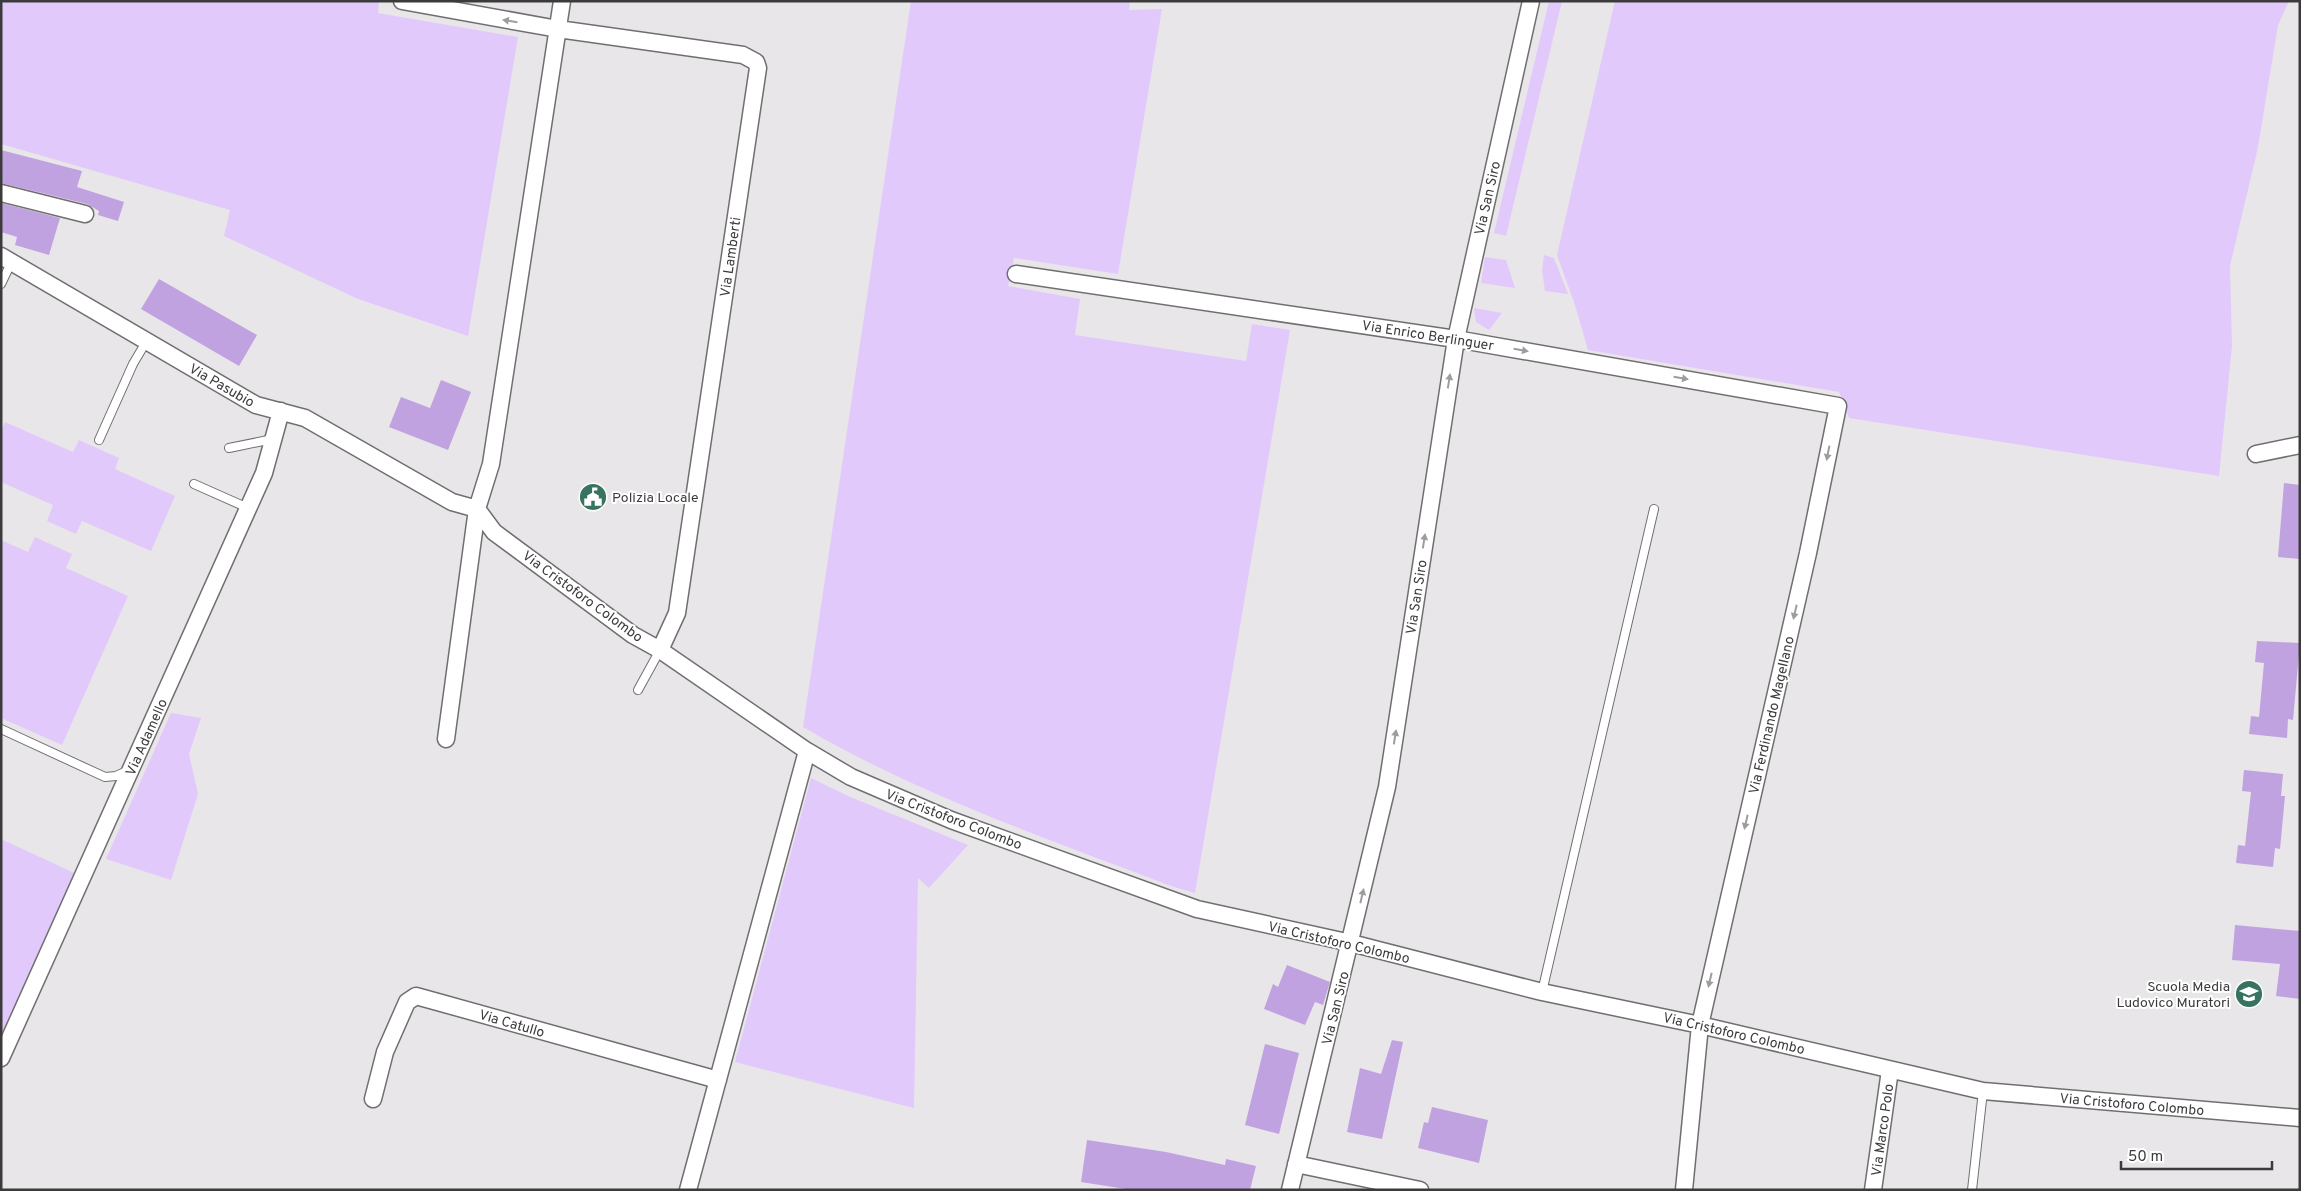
<svg xmlns="http://www.w3.org/2000/svg" width="2301" height="1191" font-family="Overpass,sans-serif">
	<style>
		.green { fill: #e2c9fb }
		.building { fill: #c1a2e0 }
		.lines { fill: none; stroke-linecap: round; stroke-linejoin: round }
		.service-casing { stroke: #706e71; stroke-width: 10 }
		.minor-casing { stroke: #706e71; stroke-width: 19 }
		.service { stroke: #fff; stroke-width: 8 }
		.minor { stroke: #fff; stroke-width: 16 }
		.oneway { fill: #9e9d9e }
		.labels { text-anchor: middle; stroke-width: 4; stroke-linejoin: round; paint-order: stroke }
		.street-label { font-size: 14px; fill: #3c3b3c; stroke: #fff }
		.poi-label { font-size: 14px; fill: #3c3b3c; stroke: #fff; text-anchor: start }
	</style>
	<rect width="100%" height="100%" fill="#e8e6e9"/>
	<path class="green" d="M 1,1 L 379,1 L 378,13 L 518,37 L 468,336 L 358,299 L 224,236 L 230,210 L 1,144 Z
		M 911,1 L 1130,1 L 1129,10 L 1162,9 L 1118,274 L 1014,258 L 1008,286 L 1080,299 L 1075,335 L 1246,361 L 1252,324 L 1290,330 L 1195,893 L 1171,886 C 1046,838 919,795 803,727 Z
		M 1549,1 L 1562,1 L 1506,236 L 1494,233 Z
		M 1615,1 L 2289,1 L 2278,25 L 2258,147 L 2230,266 L 2232,346 L 2219,476 L 1849,418 L 1839,392 L 1588,350 L 1575,305 L 1557,255 Z
		M 1544,255 L 1554,258 L 1568,294 L 1545,291 L 1542,270 Z
		M 1485,257 L 1506,260 L 1515,288 L 1481,283 Z
		M 1474,308 L 1502,313 L 1489,330 L 1476,322 Z
		M 5,422 L 73,452 L 79,440 L 119,458 L 115,469 L 175,496 L 151,551 L 82,521 L 76,534 L 47,521 L 53,505 L 1,482 L 1,431 Z
		M 35,537 L 72,554 L 66,568 L 128,596 L 62,745 L 1,718 L 1,540 L 28,552 Z
		M 171,713 L 201,718 L 189,754 L 198,794 L 171,880 L 106,859 Z
		M 811,778 L 848,796 L 968,845 L 929,888 L 918,878 L 914,1108 L 735,1062 Z
		M 1,839 L 83,877 L 1,1058 Z"/>
	<path class="building" d="M 1,150 L 82,171 L 77,187 L 124,202 L 118,221 L 98,215 L 99,211 L 87,204 L 1,183 Z
		M 1,203 L 60,218 L 49,255 L 15,245 L 17,237 L 1,232 Z
		M 159,279 L 257,335 L 239,366 L 141,309 Z
		M 441,380 L 471,392 L 448,450 L 389,427 L 401,397 L 430,408 Z
		M 2284,483 L 2300,485 L 2300,559 L 2278,557 Z
		M 2257,641 L 2300,643 L 2293,720 L 2288,719 L 2287,738 L 2249,734 L 2251,716 L 2259,717 L 2264,663 L 2255,662 Z
		M 2244,770 L 2283,774 L 2281,796 L 2285,796 L 2280,849 L 2275,848 L 2273,867 L 2236,863 L 2238,845 L 2245,846 L 2251,792 L 2242,791 Z
		M 2235,925 L 2300,931 L 2300,999 L 2276,996 L 2280,964 L 2232,960 Z
		M 1287,965 L 1330,982 L 1323,1005 L 1315,1002 L 1305,1025 L 1264,1009 L 1273,984 L 1278,987 Z
		M 1392,1040 L 1403,1042 L 1382,1139 L 1347,1132 L 1360,1068 L 1381,1074 Z
		M 1265,1044 L 1299,1053 L 1279,1134 L 1245,1125 Z
		M 1432,1107 L 1488,1120 L 1479,1163 L 1418,1148 L 1424,1122 L 1428,1123 Z
		M 1087,1140 L 1166,1152 L 1225,1165 L 1226,1159 L 1256,1166 L 1250,1190 L 1132,1190 L 1081,1182 Z"/>
	<g class="lines">
		<defs>
			<path id="service" d="M 1,284 L 11,263
				M 99,440 L 133,364 L 146,342
				M 229,448 L 273,439
				M 194,484 L 248,508
				M 638,690 L 660,650
				M 1,729 L 105,777 L 116,776 L 127,771
				M 1542,992 L 1654,509
				M 1972,1190 L 1983,1091"/>
			<path id="minor" d="M 402,1 L 558,29 L 743,55 L 756,62 L 758,68 L 677,613 L 660,650
				M 1,193 L 85,214
				M 1,256 L 256,405 L 305,418 L 452,502 L 477,509
				M 1016,274 L 1456,339 L 1838,406 L 1808,553 L 1700,1025 L 1684,1190
				M 2256,454 L 2300,445
				M 477,509 L 494,532 L 633,635 L 660,650 L 807,751 L 851,777 L 951,820 L 1197,909 L 1351,943 L 1542,992 L 1700,1025 L 1983,1091 L 2300,1118
				M 446,739 L 477,509 L 491,464 L 562,1
				M 1,1058 L 264,473 L 281,411
				M 373,1099 L 385,1052 L 407,1002 L 416,996 L 718,1080
				M 1296,1164 L 1420,1190
				M 688,1190 L 807,751
				M 1290,1190 L 1387,787 L 1456,339 L 1531,1
				M 1873,1190 L 1890,1070"/>
		</defs>
		<use href="#service" class="service-casing"/>
		<use href="#minor" class="minor-casing"/>
		<use href="#service" class="service"/>
		<use href="#minor" class="minor"/>
	</g>
	<defs><path id="oneway-solid" d="M-6-.8H1V-3.2L6.5 0L1 3.2V.8H-6Z" transform="scale(1.25)"/></defs>
	<g class="oneway">
		<use href="#oneway-solid" transform="translate(510 21) rotate(-171)"/>
		<use href="#oneway-solid" transform="translate(1521 350) rotate(10)"/>
		<use href="#oneway-solid" transform="translate(1681 378) rotate(10)"/>
		<use href="#oneway-solid" transform="translate(1449 381) rotate(-81)"/>
		<use href="#oneway-solid" transform="translate(1828 453) rotate(101)"/>
		<use href="#oneway-solid" transform="translate(1424 541) rotate(-81)"/>
		<use href="#oneway-solid" transform="translate(1795 612) rotate(103)"/>
		<use href="#oneway-solid" transform="translate(1395 737) rotate(-81)"/>
		<use href="#oneway-solid" transform="translate(1746 822) rotate(103)"/>
		<use href="#oneway-solid" transform="translate(1362 896) rotate(-77)"/>
		<use href="#oneway-solid" transform="translate(1710 980) rotate(103)"/>
	</g>
	<defs>
		<symbol id="civic-disc" viewBox="-11 -11 22 22"><circle r="9.5" fill="#37735e" stroke="#fff"/><path d="M-.6-6.5H3V-4.5H.6V-3L4-1V1h2V6H-6V1h2V-1L-.6-3ZM-1.2 2.5V6h2.4V2.5Z" fill="#fff"/></symbol>
		<symbol id="school-disc" viewBox="-11 -11 22 22"><circle r="9.5" fill="#37735e" stroke="#fff"/><path d="M0-5L7-2L0 1L-7-2ZM-4 1L0 2.5L4 1V4Q0 6-4 4Z" fill="#fff"/></symbol>
	</defs>
	<g fill-rule="evenodd">
		<use href="#civic-disc" x="577" y="481" width="32" height="32"/>
		<use href="#school-disc" x="2233" y="978" width="32" height="32"/>
	</g>
	<g class="labels">
		<g class="street-label">
			<text transform="translate(1487 198) rotate(-77)" y="5">Via San Siro</text>
			<text transform="translate(730 257) rotate(-82)" y="5">Via Lamberti</text>
			<text transform="translate(1428 335) rotate(9)" y="5">Via Enrico Berlinguer</text>
			<text transform="translate(222 385) rotate(30)" y="5">Via Pasubio</text>
			<text transform="translate(583 596) rotate(36)" y="5">Via Cristoforo Colombo</text>
			<text transform="translate(1416 597) rotate(-81)" y="5">Via San Siro</text>
			<text transform="translate(1771 715) rotate(-77)" y="5">Via Ferdinando Magellano</text>
			<text transform="translate(146 737) rotate(-66)" y="5">Via Adamello</text>
			<text transform="translate(954 819) rotate(21)" y="5">Via Cristoforo Colombo</text>
			<text transform="translate(1339 942) rotate(13)" y="5">Via Cristoforo Colombo</text>
			<text transform="translate(1335 1008) rotate(-76)" y="5">Via San Siro</text>
			<text transform="translate(512 1023) rotate(16)" y="5">Via Catullo</text>
			<text transform="translate(1734 1033) rotate(13)" y="5">Via Cristoforo Colombo</text>
			<text transform="translate(2132 1104) rotate(5)" y="5">Via Cristoforo Colombo</text>
			<text transform="translate(1882 1130) rotate(-82)" y="5">Via Marco Polo</text>
		</g>
		<g class="poi-label">
			<text x="612" y="502">Polizia Locale</text>
			<text x="2230" y="991" text-anchor="end">Scuola Media<tspan x="2230" dy="16">Ludovico Muratori</tspan></text>
		</g>
	</g>
	<rect width="2301" height="1191" fill="none" stroke="#3c3b3c" stroke-width="5"/>
	<path d="M2121 1161v8h151v-8" fill="none" stroke="#3c3b3c" stroke-width="2.5"/>
	<text x="2128" y="1161" font-size="15" fill="#3c3b3c" stroke="#ffffff" stroke-width="4" paint-order="stroke">50 m</text>
</svg>
